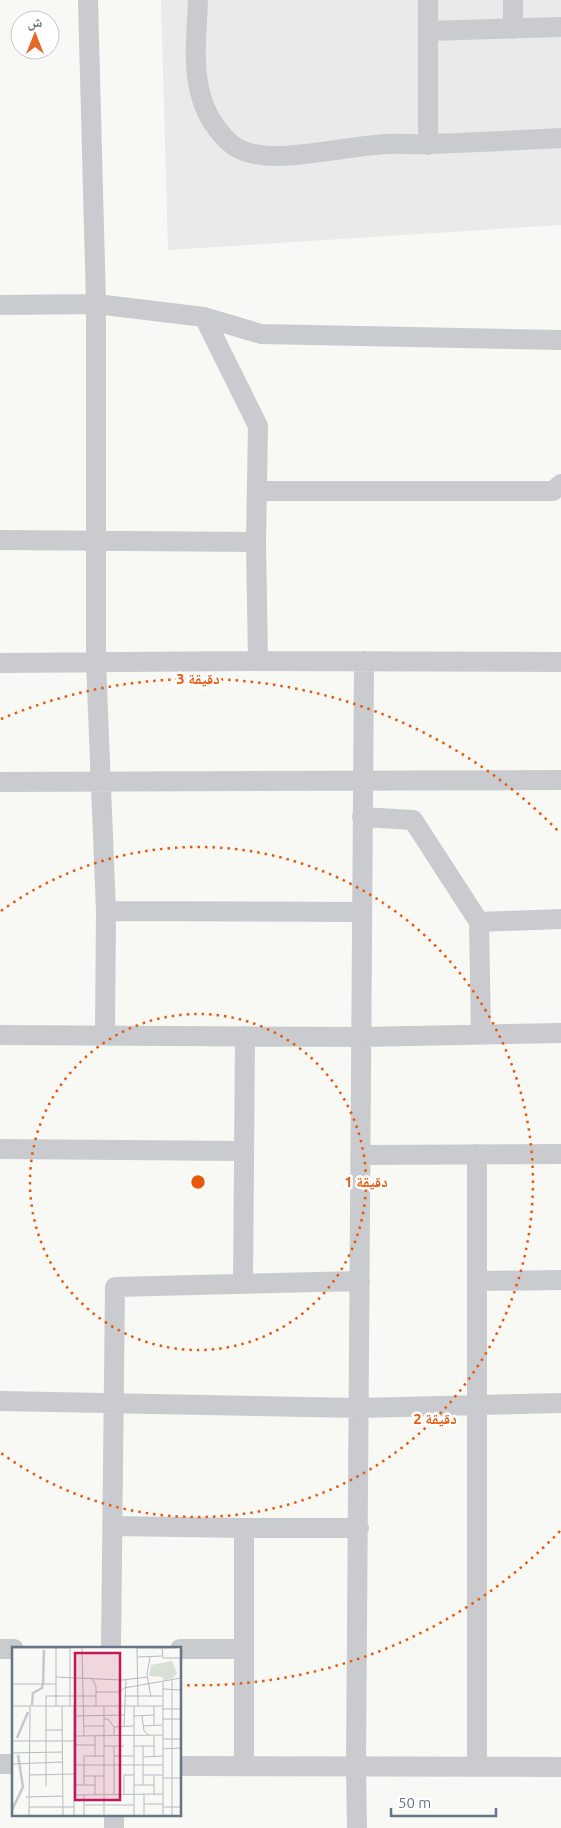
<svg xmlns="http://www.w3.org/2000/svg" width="561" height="1828" font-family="Ubuntu,'Noto Naskh Arabic',sans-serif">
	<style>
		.built { fill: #e9eae9 }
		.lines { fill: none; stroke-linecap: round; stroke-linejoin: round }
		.minor { stroke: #c9cbcf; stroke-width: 20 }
		.ring { fill: none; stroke: #e8590c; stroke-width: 2.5; stroke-dasharray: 2.5 5 }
		.inset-river { fill: none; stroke: #c2cad0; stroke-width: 2.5 }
		.inset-road { fill: none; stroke: #b5bcc2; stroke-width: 1 }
		.view { fill: #c2185b; fill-opacity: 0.15; stroke: #c2185b; stroke-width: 2.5 }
		.inset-edge { fill: none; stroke: #677587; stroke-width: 2.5 }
		.centre { fill: #e8590c; stroke: #fff; stroke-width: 2.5 }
		.ring-label { font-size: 15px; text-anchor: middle; font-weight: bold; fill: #e8590c; stroke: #fff; stroke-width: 5; stroke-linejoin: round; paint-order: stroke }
	</style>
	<rect width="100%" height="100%" fill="#f8f8f5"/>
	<path class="built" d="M 161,0 L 561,0 L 561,225 L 168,250 Z"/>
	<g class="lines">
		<path class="minor" d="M 88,0 L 96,304 L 96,662 L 106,911 L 105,1035
			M 198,0 C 196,51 187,103 229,142 C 241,154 262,156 278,156 C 315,155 351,146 387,144 C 401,143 415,145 429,144 C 473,143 517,140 561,138
			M 513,29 L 513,0
			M 429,31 L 561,27
			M 428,145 L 428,0
			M 0,305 L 96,304 L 204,317 L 261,334 L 561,340
			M 204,317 L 258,426 L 256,542 L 258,661
			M 258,491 L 553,491 L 561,484
			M 0,540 L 256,542
			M 0,663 L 249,661 L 561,662
			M 0,782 L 561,780
			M 362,817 L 413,820 L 479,922 L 481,1035
			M 106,911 L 361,912
			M 479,922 L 561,919
			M 0,1035 L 361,1037 L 561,1033
			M 0,1149 L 244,1151
			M 477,1154 L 477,1766
			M 360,1155 L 561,1154
			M 477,1281 L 561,1280
			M 243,1284 L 245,1036
			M 0,1401 L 359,1408 L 561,1403
			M 113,1526 L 244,1528 L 359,1528
			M 111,1648 L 115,1287 L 360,1281
			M 0,1649 L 14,1649
			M 180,1649 L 244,1649
			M 0,1764 L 14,1764
			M 180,1766 L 561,1767
			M 244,1766 L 244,1528
			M 114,1814 L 114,1828
			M 357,1828 L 356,1765 L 364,661"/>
	</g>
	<g class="ring">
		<circle cx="198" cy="1182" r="168"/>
		<path d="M1 911A335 335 0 1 1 1 1453"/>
		<path d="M560 1531A503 503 0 0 1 180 1685M1 719A503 503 0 0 1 560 833"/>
	</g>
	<g transform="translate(12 1647)">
		<rect width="169" height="169" fill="#f8f8f5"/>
		<path d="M 160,14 L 165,26 L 161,31 L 151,34 L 151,30 L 137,29 L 139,18 Z" fill="#d9e0d6"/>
		<path class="inset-river" d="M 20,58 L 21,46 L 30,41 L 31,36 L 32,3M 5,91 L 16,65M 0,163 L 11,140 L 6,108"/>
		<path class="inset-road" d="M 0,1 L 58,1M 44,1 L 44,59M 70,1 L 72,89M 125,1 L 126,59M 125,1 L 163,1M 150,1 L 151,11 L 169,11M 125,10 L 150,9M 138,10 L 135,28 L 139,50M 44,30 L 110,33 L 136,30M 80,31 L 84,40 L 84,59M 160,33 L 160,168M 151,35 L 151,168M 0,37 L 44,37M 151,42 L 169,43 L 169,46M 84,45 L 108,45 L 112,41 L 169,31M 112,49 L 151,49M 0,59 L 150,59M 50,59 L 51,168M 58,59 L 58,1M 122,59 L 122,168M 142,59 L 142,78M 150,62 L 169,62M 62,69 L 113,68M 122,69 L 142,68M 130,69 L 132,84 L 137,88M 92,72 L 96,72 L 102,80 L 102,89M 150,72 L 169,72M 72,79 L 92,79M 131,79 L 150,78M 102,80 L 122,79M 112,80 L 114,32M 34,83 L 51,83M 62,89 L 151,88M 142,89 L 142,109M 151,92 L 169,92M 0,94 L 62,94M 62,98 L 83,98M 92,99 L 112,99M 102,99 L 102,148M 122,99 L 142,99M 131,99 L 131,138M 151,102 L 169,101M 0,106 L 50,105M 83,109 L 83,89M 102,109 L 122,109M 131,110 L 151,109M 0,117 L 51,115M 62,118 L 151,118M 18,128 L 62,127M 131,128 L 151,128M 142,128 L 142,148M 72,129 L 92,129M 151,131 L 169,131M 62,138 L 83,138M 72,138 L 72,109 L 92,109M 122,138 L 142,138M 34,139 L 34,49 L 84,49M 62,148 L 151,147M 72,148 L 72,168M 83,148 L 83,129M 112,148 L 112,128 L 122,128M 132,148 L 132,168M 14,150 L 51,149M 132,157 L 151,157M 72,158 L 122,158M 17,160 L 62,160M 151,160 L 169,160M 17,168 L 18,59M 62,168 L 62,59M 92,168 L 92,59"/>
		<path class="view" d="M 63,6 L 108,6 L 108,153 L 63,153 Z"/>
		<rect width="169" height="169" class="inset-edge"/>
	</g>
	<circle cx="198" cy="1182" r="8" class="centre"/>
	<g class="ring-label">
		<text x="198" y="684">3 دقيقة</text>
		<text x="366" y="1187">1 دقيقة</text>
		<text x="435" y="1424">2 دقيقة</text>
	</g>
	<g transform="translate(35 35)"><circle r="24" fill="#ffffff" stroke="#c2c8cf"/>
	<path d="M0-4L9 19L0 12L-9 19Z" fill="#e66727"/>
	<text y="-8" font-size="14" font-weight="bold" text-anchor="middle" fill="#677587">ش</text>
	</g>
	<path d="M391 1808v8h105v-8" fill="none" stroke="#677587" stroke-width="2.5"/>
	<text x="398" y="1808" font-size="15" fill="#677587" stroke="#ffffff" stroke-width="4" paint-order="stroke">50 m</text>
</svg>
